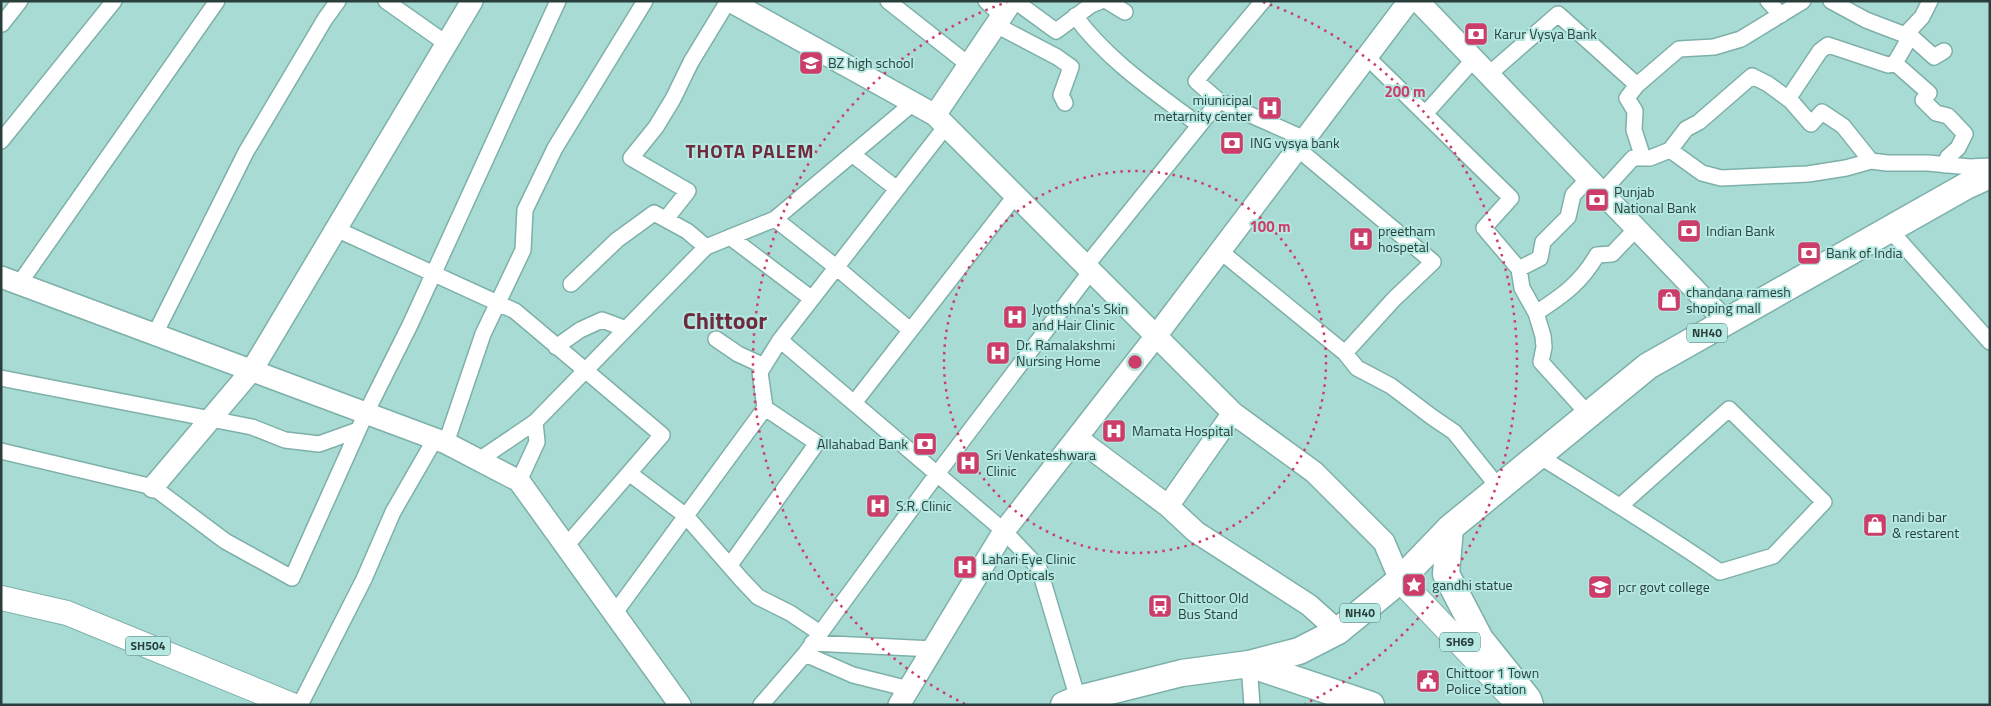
<svg xmlns="http://www.w3.org/2000/svg" width="1991" height="706" font-family="'Titillium Web',sans-serif">
	<style>
		.lines { fill: none; stroke-linecap: round; stroke-linejoin: round }
		.street-casing { stroke: #7eb0aa; stroke-width: 18 }
		.secondary-casing { stroke: #7eb0aa; stroke-width: 24 }
		.primary-casing { stroke: #7eb0aa; stroke-width: 26 }
		.highway-casing { stroke: #7eb0aa; stroke-width: 29 }
		.street { stroke: #fff; stroke-width: 15 }
		.secondary { stroke: #fff; stroke-width: 21 }
		.primary { stroke: #fff; stroke-width: 24 }
		.highway { stroke: #fff; stroke-width: 26 }
		.ring { fill: none; stroke: #cc3e69; stroke-width: 2.5; stroke-dasharray: 2.5 5 }
		.labels { text-anchor: middle; stroke-width: 4; stroke-linejoin: round; paint-order: stroke }
		.shield { fill: #b4e8e1; stroke: #53726e; stroke-width: 1 }
		.shield-label { font-size: 12px; font-weight: bold; fill: #2a3f3c }
		.poi-label { font-size: 14px; fill: #2a3f3c; stroke: #b4e8e1; text-anchor: start }
		.district-label { font-size: 19px; font-weight: bold; letter-spacing: 1px; fill: #702a3d; stroke: #b4e8e1 }
		.town-label { font-size: 24px; font-weight: bold; fill: #702a3d; stroke: #b4e8e1 }
		.centre { fill: #cc3e69; stroke: #b4e8e1; stroke-width: 2.5 }
		.ring-label { font-size: 15px; text-anchor: middle; font-weight: bold; fill: #cc3e69; stroke: #b4e8e1; stroke-width: 4; stroke-linejoin: round; paint-order: stroke }
	</style>
	<rect width="100%" height="100%" fill="#a7dbd4"/>
	<g class="lines">
		<defs>
			<path id="street" d="M 386,1 L 447,44
				M 888,1 L 969,65
				M 986,1 L 1002,16
				M 1015,1 L 1056,31 L 1091,5 L 1101,1
				M 1107,1 L 1125,12
				M 1768,1 L 1781,15
				M 1831,1 L 1866,20 L 1913,38 L 1934,57 L 1944,51
				M 1075,16 C 1108,61 1155,92 1199,125
				M 2,24 L 20,1
				M 996,25 L 1057,57 L 1071,67 L 1061,95 L 1065,103
				M 1905,35 L 1922,17 L 1930,1
				M 1910,37 L 1895,63 L 1929,93 L 1923,100 L 1936,113 L 1948,116 L 1965,134 L 1958,148 L 1948,157 L 1945,165
				M 1367,57 L 1511,198 L 1484,228 L 1519,269 L 1522,288 L 1536,313 L 1543,336 L 1544,347 L 1541,362 L 1589,415
				M 1488,75 L 1558,14 L 1637,85 L 1627,98 L 1635,111 L 1634,130 L 1643,158
				M 1637,85 L 1679,49 L 1714,47 L 1741,39 L 1803,1
				M 1788,99 L 1820,51 L 1828,45 L 1888,65 L 1895,63
				M 1219,101 L 1305,139
				M 1425,114 L 1474,59
				M 946,126 L 780,340 L 1004,531 L 1039,568 L 1078,699
				M 1,141 L 114,1
				M 1298,149 L 1433,262 L 1394,299 L 1345,353 L 1357,368 L 1391,386 L 1432,417 L 1454,432 L 1499,488
				M 1670,150 L 1686,129 L 1699,122 L 1752,76 L 1768,84 L 1791,101 L 1811,124 L 1822,112 L 1843,126 L 1871,161
				M 852,154 L 897,189
				M 1601,193 L 1633,158 L 1650,158 L 1670,150 L 1702,173 L 1721,178 L 1808,174 L 1846,168 L 1871,161 L 1887,163 L 1928,163 L 1970,167 L 1990,166
				M 666,219 L 688,191 L 631,158 L 656,127 L 673,99 L 691,62 L 728,1
				M 775,219 L 836,267 L 910,330
				M 336,229 L 515,311 L 662,435 L 566,546
				M 1889,229 L 1990,342
				M 730,237 L 812,299
				M 1220,251 L 1345,353
				M 1086,266 L 1219,101 L 1196,81 L 1263,1
				M 1519,269 L 1540,258 L 1543,242 L 1568,217 L 1573,195 L 1588,179
				M 19,284 L 217,1
				M 571,284 L 617,240 L 654,213 L 687,231 L 706,247
				M 1536,313 C 1562,296 1581,283 1597,255 L 1612,254 L 1636,229
				M 155,334 L 246,152 L 325,19 L 338,1
				M 716,339 L 738,354 L 764,366
				M 556,347 L 580,330 L 602,320 L 626,329
				M 1,378 L 252,427 L 285,440 L 319,444 L 358,430
				M 854,403 L 1015,196
				M 446,443 L 483,334 L 523,250 L 525,210 L 555,148 L 645,1
				M 1,451 L 153,487 L 225,541 L 292,578 L 366,413 L 410,325 L 558,1
				M 1539,456 C 1600,494 1661,531 1720,572 L 1773,556 L 1824,502 L 1729,409 L 1620,506
				M 479,460 L 535,422 L 706,247 L 775,219 L 913,103
				M 629,473 L 686,516 L 741,579 L 758,597 L 790,613 L 820,633
				M 519,481 L 537,442 L 535,422
				M 730,565 L 817,443 L 765,408
				M 614,614 L 765,408 L 760,372 L 780,340
				M 812,643 L 933,649
				M 805,654 L 853,675 L 909,689
				M 1249,664 L 1252,705
				M 300,705 L 364,579 L 393,512 L 435,439
				M 761,705 L 805,654 L 937,474 L 1091,271"/>
			<path id="secondary" d="M 730,1 L 935,115 L 1233,413 L 1314,472 L 1384,542 L 1400,580
				M 1418,1 L 1726,322
				M 935,115 L 1012,1
				M 1,277 L 446,443 L 519,481 L 680,705
				M 1077,438 L 1168,506 L 1233,413
				M 153,487 L 252,370 L 472,1
				M 1168,506 L 1196,532 L 1309,605 L 1338,631
				M 899,705 L 1004,531 L 1156,336 L 1409,1"/>
			<path id="primary" d="M 1400,580 L 1519,705
				M 1,598 L 67,613 L 292,705"/>
			<path id="highway" d="M 1450,528 L 1446,574 L 1480,639 L 1528,699 L 1530,705
				M 1249,664 L 1371,705
				M 1064,705 L 1078,699 L 1182,673 L 1249,664 L 1299,651 L 1338,631 L 1400,580 L 1450,528 L 1648,366 L 1966,186 L 1990,175"/>
		</defs>
		<use href="#street" class="street-casing"/>
		<use href="#secondary" class="secondary-casing"/>
		<use href="#primary" class="primary-casing"/>
		<use href="#highway" class="highway-casing"/>
		<use href="#street" class="street"/>
		<use href="#secondary" class="secondary"/>
		<use href="#primary" class="primary"/>
		<use href="#highway" class="highway"/>
	</g>
	<g class="ring">
		<circle cx="1135" cy="362" r="191"/>
		<path d="M965 704A382 382 0 0 1 1007 2M1263 2A382 382 0 0 1 1305 704"/>
	</g>
	<defs>
		<symbol id="bank-square" viewBox="-11 -11 22 22"><rect x="-9" y="-9" width="18" height="18" rx="4" fill="#cc3e69" stroke="#b4e8e1"/><path d="M-6-4H6V4H-6ZM0-2.3a2.3 2.3 0 1 0 0 4.6a2.3 2.3 0 1 0 0-4.6Z" fill="#fff"/></symbol>
		<symbol id="school-square" viewBox="-11 -11 22 22"><rect x="-9" y="-9" width="18" height="18" rx="4" fill="#cc3e69" stroke="#b4e8e1"/><path d="M0-5L7-2L0 1L-7-2ZM-4 1L0 2.5L4 1V4Q0 6-4 4Z" fill="#fff"/></symbol>
		<symbol id="hospital-square" viewBox="-11 -11 22 22"><rect x="-9" y="-9" width="18" height="18" rx="4" fill="#cc3e69" stroke="#b4e8e1"/><path d="M-5-5h3v3.5h4V-5h3V5h-3V1.5h-4V5h-3Z" fill="#fff"/></symbol>
		<symbol id="shop-square" viewBox="-11 -11 22 22"><rect x="-9" y="-9" width="18" height="18" rx="4" fill="#cc3e69" stroke="#b4e8e1"/><path d="M-5-2.5h2.3a2.7 3.5 0 0 1 5.4 0H5L5.5 6h-11ZM-1.5-2.5h3a1.5 2.3 0 0 0-3 0Z" fill="#fff"/></symbol>
		<symbol id="sight-square" viewBox="-11 -11 22 22"><rect x="-9" y="-9" width="18" height="18" rx="4" fill="#cc3e69" stroke="#b4e8e1"/><path d="M0-6L1.8-2.2L6-1.7L2.9 1.2L3.7 5.4L0 3.3L-3.7 5.4L-2.9 1.2L-6-1.7L-1.8-2.2Z" fill="#fff"/></symbol>
		<symbol id="university-square" viewBox="-11 -11 22 22"><rect x="-9" y="-9" width="18" height="18" rx="4" fill="#cc3e69" stroke="#b4e8e1"/><path d="M0-5L7-2L0 1L-7-2ZM-4 1L0 2.5L4 1V4Q0 6-4 4Z" fill="#fff"/></symbol>
		<symbol id="bus-square" viewBox="-11 -11 22 22"><rect x="-9" y="-9" width="18" height="18" rx="4" fill="#cc3e69" stroke="#b4e8e1"/><path d="M-5-6H5V4H4V6H2V4H-2V6H-4V4H-5ZM-3.5-4V0h7V-4ZM-3.5 1.2v1.5H-2V1.2ZM2 1.2v1.5H3.5V1.2Z" fill="#fff"/></symbol>
		<symbol id="civic-square" viewBox="-11 -11 22 22"><rect x="-9" y="-9" width="18" height="18" rx="4" fill="#cc3e69" stroke="#b4e8e1"/><path d="M-.6-6.5H3V-4.5H.6V-3L4-1V1h2V6H-6V1h2V-1L-.6-3ZM-1.2 2.5V6h2.4V2.5Z" fill="#fff"/></symbol>
	</defs>
	<g fill-rule="evenodd">
		<use href="#bank-square" x="1462" y="20" width="28" height="28"/>
		<use href="#school-square" x="797" y="49" width="28" height="28"/>
		<use href="#hospital-square" x="1256" y="94" width="28" height="28"/>
		<use href="#bank-square" x="1218" y="129" width="28" height="28"/>
		<use href="#bank-square" x="1583" y="186" width="28" height="28"/>
		<use href="#bank-square" x="1675" y="217" width="28" height="28"/>
		<use href="#hospital-square" x="1347" y="225" width="28" height="28"/>
		<use href="#bank-square" x="1795" y="239" width="28" height="28"/>
		<use href="#shop-square" x="1655" y="286" width="28" height="28"/>
		<use href="#hospital-square" x="1001" y="303" width="28" height="28"/>
		<use href="#hospital-square" x="984" y="339" width="28" height="28"/>
		<use href="#hospital-square" x="1100" y="417" width="28" height="28"/>
		<use href="#bank-square" x="911" y="430" width="28" height="28"/>
		<use href="#hospital-square" x="954" y="449" width="28" height="28"/>
		<use href="#hospital-square" x="864" y="492" width="28" height="28"/>
		<use href="#shop-square" x="1861" y="511" width="28" height="28"/>
		<use href="#hospital-square" x="951" y="553" width="28" height="28"/>
		<use href="#sight-square" x="1400" y="571" width="28" height="28"/>
		<use href="#university-square" x="1586" y="573" width="28" height="28"/>
		<use href="#bus-square" x="1146" y="592" width="28" height="28"/>
		<use href="#civic-square" x="1414" y="667" width="28" height="28"/>
	</g>
	<g class="labels">
		<g class="shield">
			<rect x="1687" y="323.5" width="40" height="19" rx="4"/>
			<rect x="1340" y="603.5" width="40" height="19" rx="4"/>
			<rect x="1440" y="632.5" width="40" height="19" rx="4"/>
			<rect x="125.5" y="636.5" width="45" height="19" rx="4"/>
		</g>
		<g class="shield-label">
			<text x="1707" y="337">NH40</text>
			<text x="1360" y="617">NH40</text>
			<text x="1460" y="646">SH69</text>
			<text x="148" y="650">SH504</text>
		</g>
		<g class="poi-label">
			<text x="1494" y="39">Karur Vysya Bank</text>
			<text x="828" y="68">BZ high school</text>
			<text x="1252" y="105" text-anchor="end">miunicipal<tspan x="1252" dy="16">metarnity center</tspan></text>
			<text x="1250" y="148">ING vysya bank</text>
			<text x="1614" y="197">Punjab<tspan x="1614" dy="16">National Bank</tspan></text>
			<text x="1378" y="236">preetham<tspan x="1378" dy="16">hospetal</tspan></text>
			<text x="1706" y="236">Indian Bank</text>
			<text x="1826" y="258">Bank of India</text>
			<text x="1686" y="297">chandana ramesh<tspan x="1686" dy="16">shoping mall</tspan></text>
			<text x="1032" y="314">Jyothshna's Skin<tspan x="1032" dy="16">and Hair Clinic</tspan></text>
			<text x="1016" y="350">Dr. Ramalakshmi<tspan x="1016" dy="16">Nursing Home</tspan></text>
			<text x="1132" y="436">Mamata Hospital</text>
			<text x="908" y="449" text-anchor="end">Allahabad Bank</text>
			<text x="986" y="460">Sri Venkateshwara<tspan x="986" dy="16">Clinic</tspan></text>
			<text x="896" y="511">S.R. Clinic</text>
			<text x="1892" y="522">nandi bar<tspan x="1892" dy="16">&amp; restarent</tspan></text>
			<text x="982" y="564">Lahari Eye Clinic<tspan x="982" dy="16">and Opticals</tspan></text>
			<text x="1432" y="590">gandhi statue</text>
			<text x="1618" y="592">pcr govt college</text>
			<text x="1178" y="603">Chittoor Old<tspan x="1178" dy="16">Bus Stand</tspan></text>
			<text x="1446" y="678">Chittoor 1 Town<tspan x="1446" dy="16">Police Station</tspan></text>
		</g>
		<g class="district-label">
			<text x="750" y="158">THOTA PALEM</text>
		</g>
		<g class="town-label">
			<text x="725" y="329">Chittoor</text>
		</g>
	</g>
	<circle cx="1135" cy="362" r="8" class="centre"/>
	<g class="ring-label">
		<text x="1405" y="97">200 m</text>
		<text x="1270" y="232">100 m</text>
	</g>
	<rect width="1991" height="706" fill="none" stroke="#2a3f3c" stroke-width="5"/>
</svg>
